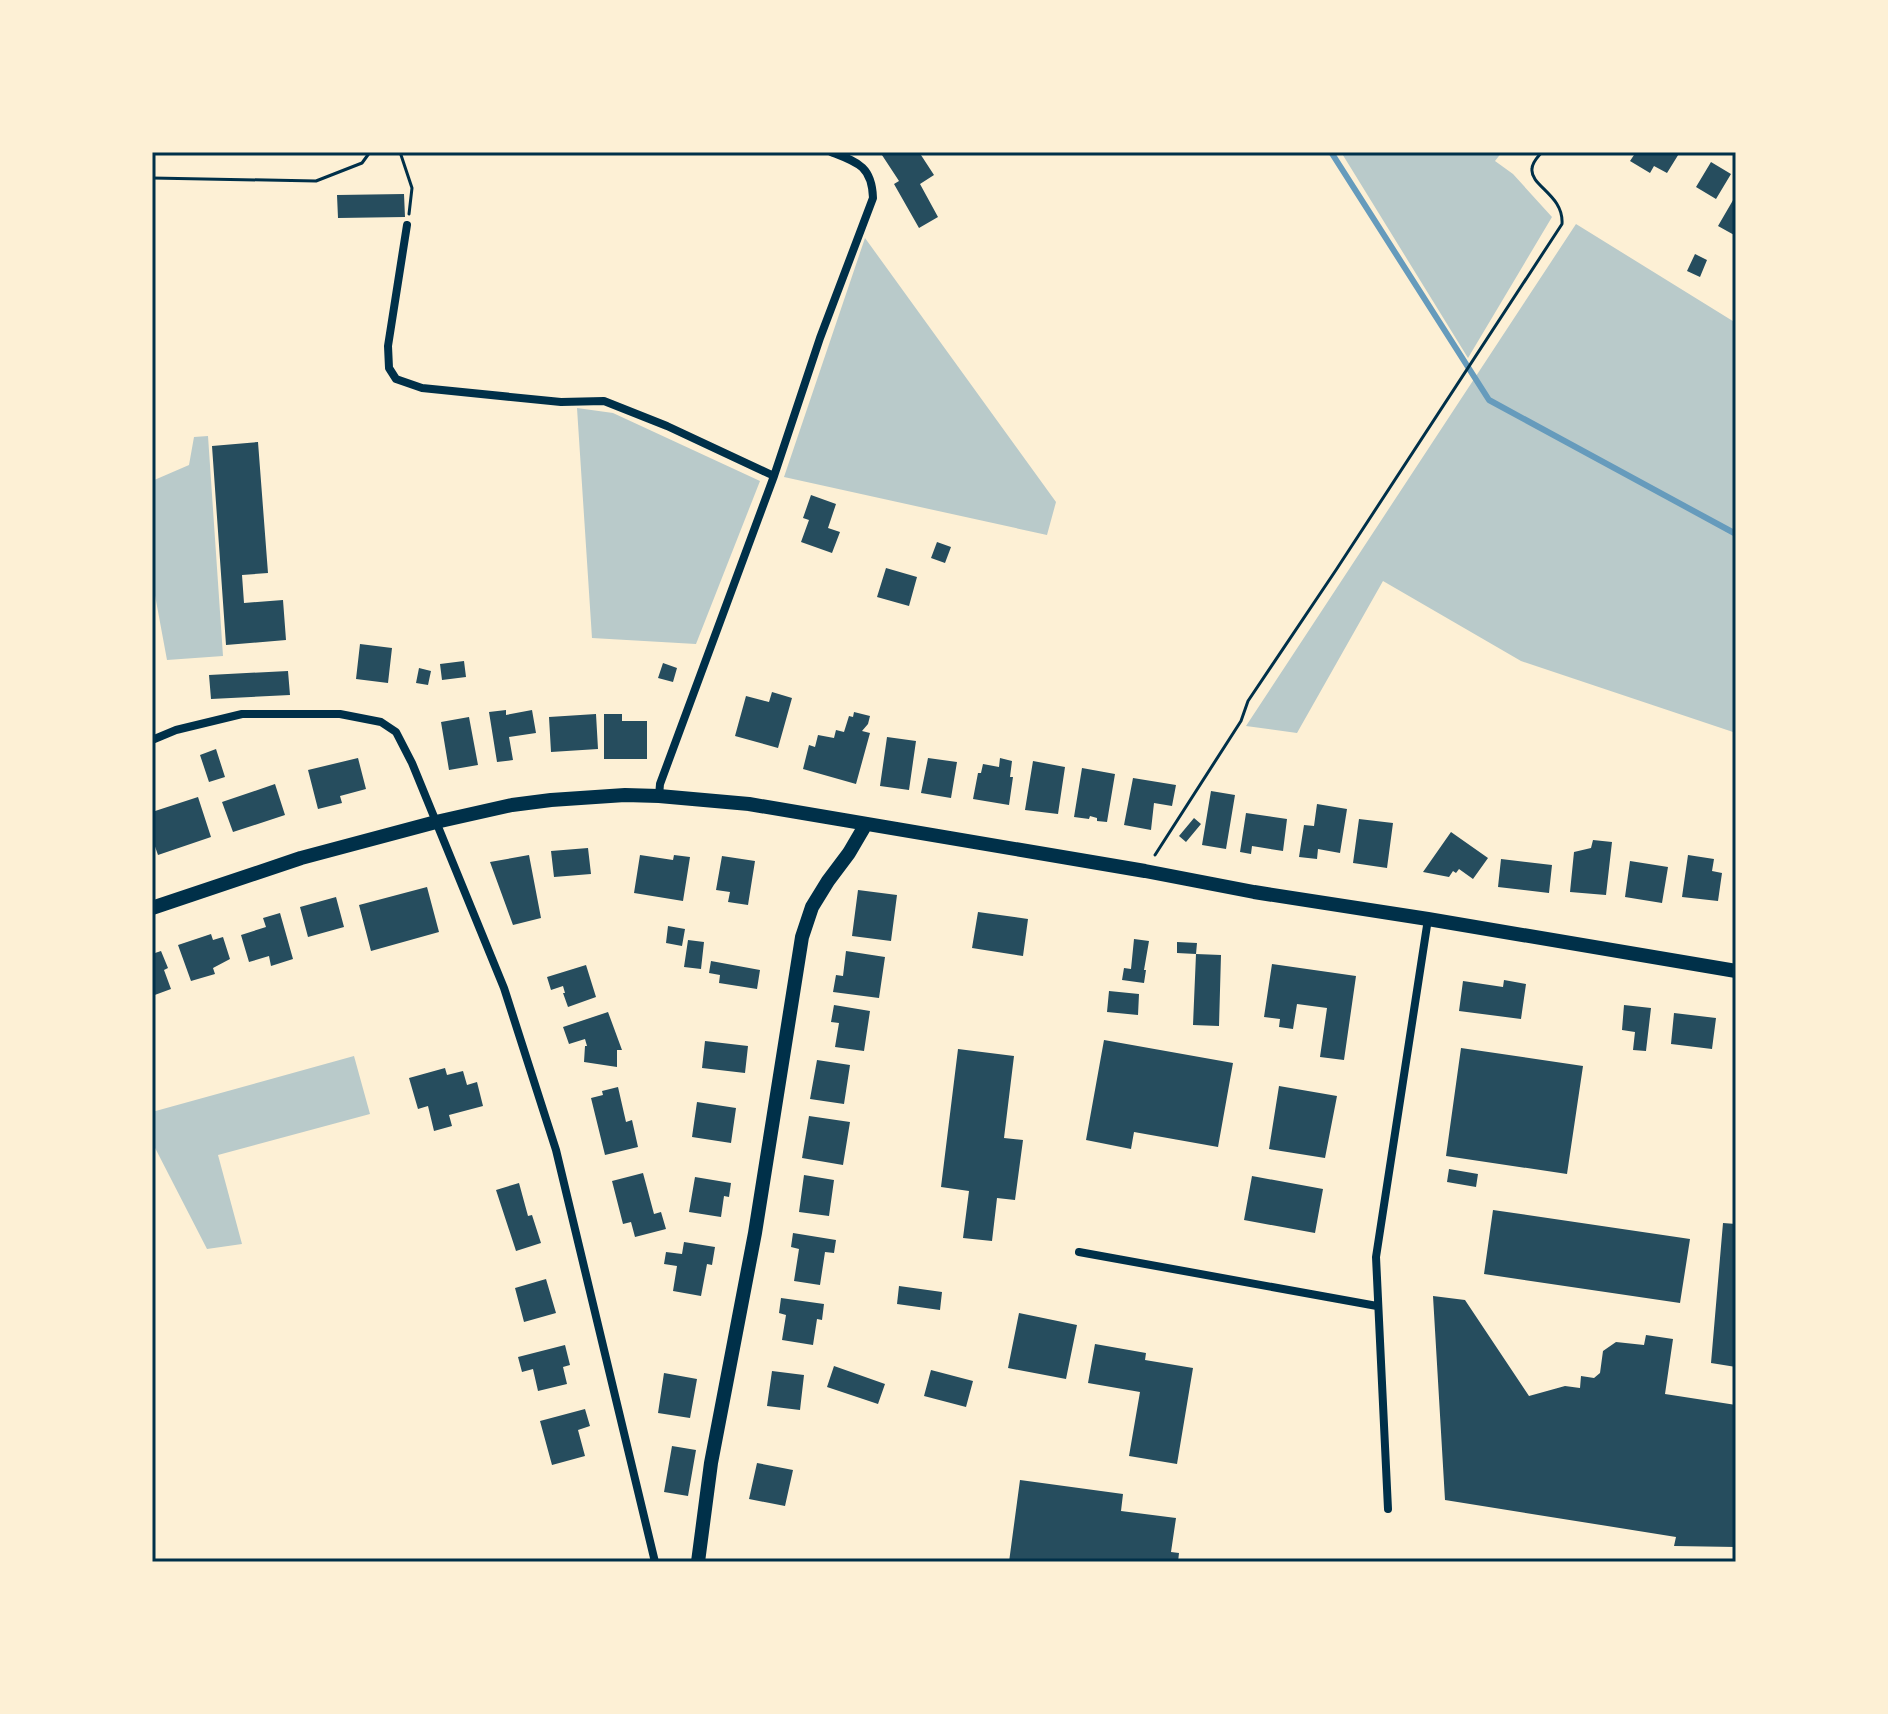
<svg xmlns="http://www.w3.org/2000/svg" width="1888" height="1714" font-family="'Golos Text',sans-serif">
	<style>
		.green { fill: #b9caca }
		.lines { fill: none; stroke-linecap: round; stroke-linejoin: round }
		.stream { stroke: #669bbc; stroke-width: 6 }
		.building { fill: #264d5e }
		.path { stroke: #003049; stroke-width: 3 }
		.minor { stroke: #003049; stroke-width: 8 }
		.tertiary { stroke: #003049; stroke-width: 14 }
		.neatline { fill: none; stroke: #003049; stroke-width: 3 }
	</style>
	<rect width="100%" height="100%" fill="#fdf0d5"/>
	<path class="green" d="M 1341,152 L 1502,152 L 1495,161 L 1513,174 L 1552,217 L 1468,358 Z
		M 1576,224 L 1736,323 L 1736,733 L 1521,661 L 1383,581 L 1297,733 L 1246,726 Z
		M 865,238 L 1056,502 L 1047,535 L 784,477 Z
		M 577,408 L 613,413 L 760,481 L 696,644 L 592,638 Z
		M 208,436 L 223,656 L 167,660 L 152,579 L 152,481 L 189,465 L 194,437 Z
		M 354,1056 L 370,1114 L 218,1155 L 242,1244 L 207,1249 L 152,1142 L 152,1112 Z"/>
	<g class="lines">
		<path class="stream" d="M 1331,152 L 1489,400 L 1736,534"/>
	</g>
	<path class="building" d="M 880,152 L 919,152 L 934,175 L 920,184 L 938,217 L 919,228 L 894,184 L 899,181 Z
		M 1636,152 L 1680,152 L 1667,173 L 1654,166 L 1650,173 L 1630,161 Z
		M 1711,162 L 1731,174 L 1716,199 L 1696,187 Z
		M 404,194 L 405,217 L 338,218 L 337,195 Z
		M 1736,195 L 1736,236 L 1718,226 Z
		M 1695,254 L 1707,260 L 1700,277 L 1687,271 Z
		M 258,442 L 268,573 L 242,575 L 244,603 L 283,600 L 286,640 L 226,645 L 212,446 Z
		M 811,495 L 836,504 L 828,528 L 840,532 L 832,553 L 801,542 L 809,520 L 803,518 Z
		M 937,542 L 951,547 L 945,563 L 931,558 Z
		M 886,568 L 917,577 L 909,606 L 877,597 Z
		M 360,644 L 392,648 L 388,683 L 356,679 Z
		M 464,661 L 466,677 L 442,680 L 440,664 Z
		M 663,663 L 677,668 L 673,682 L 658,678 Z
		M 419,668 L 431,671 L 428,685 L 416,683 Z
		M 288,671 L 290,695 L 211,699 L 209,675 Z
		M 772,692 L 792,698 L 778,748 L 735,736 L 746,696 L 769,702 Z
		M 506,710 L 506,715 L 532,710 L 536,733 L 509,737 L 513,760 L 497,762 L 489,712 Z
		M 854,712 L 870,716 L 868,724 L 862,731 L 870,733 L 856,784 L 803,769 L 809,745 L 815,747 L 818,735 L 834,738 L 836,730 L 844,732 L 849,716 L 853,717 Z
		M 596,714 L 598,749 L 551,752 L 549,717 Z
		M 604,714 L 622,714 L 622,721 L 647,721 L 647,759 L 604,759 Z
		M 469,717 L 478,765 L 449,770 L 441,722 Z
		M 887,737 L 916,741 L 909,790 L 880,786 Z
		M 216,749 L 225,777 L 209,782 L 200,755 Z
		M 358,758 L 366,789 L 340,796 L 342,803 L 318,809 L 308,770 Z
		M 928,758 L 957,762 L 951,798 L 921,793 Z
		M 1000,758 L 1012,761 L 1010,777 L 1013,777 L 1009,805 L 973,799 L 978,773 L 981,773 L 983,764 L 999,767 Z
		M 1033,761 L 1065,767 L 1058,814 L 1025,810 Z
		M 1082,768 L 1115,774 L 1107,822 L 1097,821 L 1097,818 L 1090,816 L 1089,819 L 1074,817 Z
		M 1133,778 L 1176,785 L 1172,806 L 1154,803 L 1151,830 L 1124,825 Z
		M 275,784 L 285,815 L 233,832 L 222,802 Z
		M 1211,791 L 1235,795 L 1226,849 L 1202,845 Z
		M 198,797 L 211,837 L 158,855 L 152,838 L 152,812 Z
		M 1317,804 L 1347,809 L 1340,853 L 1318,849 L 1317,859 L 1299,857 L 1304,825 L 1314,826 Z
		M 1246,813 L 1287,819 L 1283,851 L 1252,846 L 1251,854 L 1240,852 Z
		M 1194,818 L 1201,824 L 1186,842 L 1179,836 Z
		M 1359,819 L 1393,823 L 1387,868 L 1353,863 Z
		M 1451,832 L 1488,858 L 1473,879 L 1459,869 L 1456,873 L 1453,871 L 1449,877 L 1423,872 Z
		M 1593,840 L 1612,842 L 1606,895 L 1570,892 L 1574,852 L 1591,848 Z
		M 588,848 L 591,874 L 554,877 L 551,851 Z
		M 529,855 L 541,918 L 513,925 L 490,862 Z
		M 640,855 L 673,860 L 674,855 L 690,857 L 683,901 L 634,893 Z
		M 1688,855 L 1714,859 L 1712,871 L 1722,873 L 1718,901 L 1682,897 Z
		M 722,856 L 755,861 L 748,905 L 728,902 L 730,892 L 716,890 Z
		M 1501,859 L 1552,865 L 1549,893 L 1498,887 Z
		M 1630,861 L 1668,867 L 1662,903 L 1625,897 Z
		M 427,887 L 439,932 L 371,951 L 359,905 Z
		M 858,890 L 897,895 L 891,941 L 852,936 Z
		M 336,897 L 344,927 L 308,937 L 300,907 Z
		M 978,912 L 1028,919 L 1023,956 L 972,948 Z
		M 280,913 L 293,959 L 271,966 L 269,956 L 249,962 L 241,935 L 266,927 L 263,918 Z
		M 668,926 L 685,929 L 682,946 L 666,943 Z
		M 211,934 L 213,940 L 223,937 L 230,959 L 213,968 L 215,974 L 191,981 L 178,945 Z
		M 1134,939 L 1149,941 L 1144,970 L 1146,970 L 1144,983 L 1122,980 L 1124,968 L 1131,969 Z
		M 688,940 L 704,942 L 701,969 L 684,967 Z
		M 1177,942 L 1197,943 L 1196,954 L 1221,955 L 1219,1026 L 1193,1025 L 1196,954 L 1177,953 Z
		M 161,951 L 168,968 L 164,970 L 171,989 L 152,996 L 152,954 Z
		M 846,951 L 885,957 L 879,998 L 833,992 L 836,975 L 843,976 Z
		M 711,961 L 760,970 L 757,989 L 719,983 L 720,975 L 709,973 Z
		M 1272,964 L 1356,976 L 1344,1060 L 1320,1057 L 1327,1008 L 1297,1004 L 1293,1029 L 1279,1027 L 1280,1019 L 1264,1017 Z
		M 586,965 L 596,997 L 568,1007 L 563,993 L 565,993 L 563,986 L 551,990 L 547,977 Z
		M 1504,980 L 1526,984 L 1521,1019 L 1459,1011 L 1463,981 L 1503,987 Z
		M 1109,991 L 1139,994 L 1138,1015 L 1107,1012 Z
		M 834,1005 L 870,1011 L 864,1051 L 835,1047 L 839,1023 L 831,1022 Z
		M 1624,1005 L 1651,1008 L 1646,1051 L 1633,1050 L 1635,1032 L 1622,1030 Z
		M 608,1012 L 622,1050 L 617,1050 L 617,1067 L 584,1062 L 585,1046 L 587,1046 L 585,1039 L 569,1044 L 563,1027 Z
		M 1674,1013 L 1716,1018 L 1712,1049 L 1671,1044 Z
		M 1104,1040 L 1233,1063 L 1218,1147 L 1134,1132 L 1131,1149 L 1086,1140 Z
		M 705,1041 L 748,1046 L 745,1073 L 702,1068 Z
		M 1461,1048 L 1583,1066 L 1567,1174 L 1446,1156 Z
		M 958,1049 L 1014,1056 L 1004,1138 L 1023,1140 L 1015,1200 L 997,1198 L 992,1241 L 963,1238 L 969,1191 L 941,1187 Z
		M 817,1060 L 850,1065 L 844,1104 L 810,1099 Z
		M 445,1068 L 447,1075 L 463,1071 L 467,1085 L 477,1082 L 483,1106 L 449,1115 L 452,1126 L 434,1131 L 428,1106 L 418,1109 L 409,1078 Z
		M 1279,1086 L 1337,1096 L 1325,1158 L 1269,1149 Z
		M 618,1087 L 626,1122 L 632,1120 L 638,1147 L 605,1155 L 591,1098 L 603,1095 L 602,1091 Z
		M 697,1102 L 736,1108 L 731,1143 L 692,1137 Z
		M 809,1116 L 850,1122 L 843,1165 L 802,1158 Z
		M 1449,1169 L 1478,1174 L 1476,1187 L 1447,1182 Z
		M 643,1173 L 654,1214 L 661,1212 L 666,1229 L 635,1237 L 631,1222 L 623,1224 L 612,1181 Z
		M 804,1175 L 834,1180 L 829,1216 L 799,1212 Z
		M 1252,1176 L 1323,1189 L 1315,1233 L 1244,1220 Z
		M 695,1177 L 731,1183 L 729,1197 L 724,1196 L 721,1217 L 689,1212 Z
		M 519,1183 L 528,1216 L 532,1215 L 541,1243 L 516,1251 L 496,1190 Z
		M 1493,1210 L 1690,1239 L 1680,1303 L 1484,1274 Z
		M 1723,1223 L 1736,1224 L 1736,1367 L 1711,1363 Z
		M 793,1233 L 836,1240 L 834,1253 L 825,1252 L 820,1285 L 794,1281 L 799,1249 L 791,1247 Z
		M 684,1242 L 715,1247 L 712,1265 L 707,1264 L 701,1296 L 673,1291 L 677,1266 L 664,1264 L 666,1252 L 682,1254 Z
		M 546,1279 L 556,1313 L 524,1322 L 515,1288 Z
		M 899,1286 L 942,1292 L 940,1310 L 897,1304 Z
		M 1433,1296 L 1465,1300 L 1529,1396 L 1565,1386 L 1580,1388 L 1581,1376 L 1594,1378 L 1600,1373 L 1603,1351 L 1616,1342 L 1644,1345 L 1646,1335 L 1673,1339 L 1665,1394 L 1736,1405 L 1736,1547 L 1674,1546 L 1676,1537 L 1445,1500 Z
		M 781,1298 L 824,1304 L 822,1320 L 817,1319 L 813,1345 L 782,1340 L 786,1315 L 779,1313 Z
		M 1019,1313 L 1077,1325 L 1066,1379 L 1008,1368 Z
		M 1095,1344 L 1146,1353 L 1145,1360 L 1193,1368 L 1177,1464 L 1129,1456 L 1140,1392 L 1088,1383 Z
		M 565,1345 L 570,1365 L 563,1367 L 567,1384 L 538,1391 L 533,1369 L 522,1372 L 518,1357 Z
		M 834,1366 L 885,1384 L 878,1404 L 827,1387 Z
		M 931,1370 L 973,1381 L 966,1407 L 924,1396 Z
		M 772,1371 L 804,1375 L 800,1410 L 767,1406 Z
		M 664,1373 L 697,1379 L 690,1418 L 658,1413 Z
		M 585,1409 L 590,1426 L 578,1430 L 585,1456 L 552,1465 L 540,1421 Z
		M 672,1446 L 696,1450 L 688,1496 L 664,1492 Z
		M 757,1463 L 793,1470 L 785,1506 L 749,1499 Z
		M 1020,1480 L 1123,1494 L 1121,1511 L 1176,1518 L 1171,1552 L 1179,1553 L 1178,1562 L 1009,1562 Z"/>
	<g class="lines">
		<path class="path" d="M 400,152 L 412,188 L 409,214
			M 152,178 L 316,181 L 362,163 L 370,152
			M 1155,855 L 1241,721 L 1248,701 L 1336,570 L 1562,224 C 1564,195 1530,186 1532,169 C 1532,162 1538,157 1542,152"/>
		<path class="minor" d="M 407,225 L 388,346 L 389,368 L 396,379 L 422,388 L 561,402 L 604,401 L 667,426 L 774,476
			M 152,740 L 176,730 L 242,714 L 340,714 L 381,722 L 396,732 L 412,763 L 504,988 L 556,1150 L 655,1562
			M 659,796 L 660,784 L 774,476 L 820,338 L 873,198 C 872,166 857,162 831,152
			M 1079,1252 L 1377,1306
			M 1388,1509 L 1376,1257 L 1428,919"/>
		<path class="tertiary" d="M 152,908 L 301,858 L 436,822 L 512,805 L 551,800 L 625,795 L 659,796 L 749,804 L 1145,871 L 1254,892 L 1428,919 L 1736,971
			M 698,1562 L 711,1463 L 755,1233 L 802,937 L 812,907 L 828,881 L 849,853 L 866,824"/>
	</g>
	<rect width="1888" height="1714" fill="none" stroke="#fdf0d5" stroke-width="308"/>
	<rect x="154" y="154" width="1580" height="1406" class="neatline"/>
</svg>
